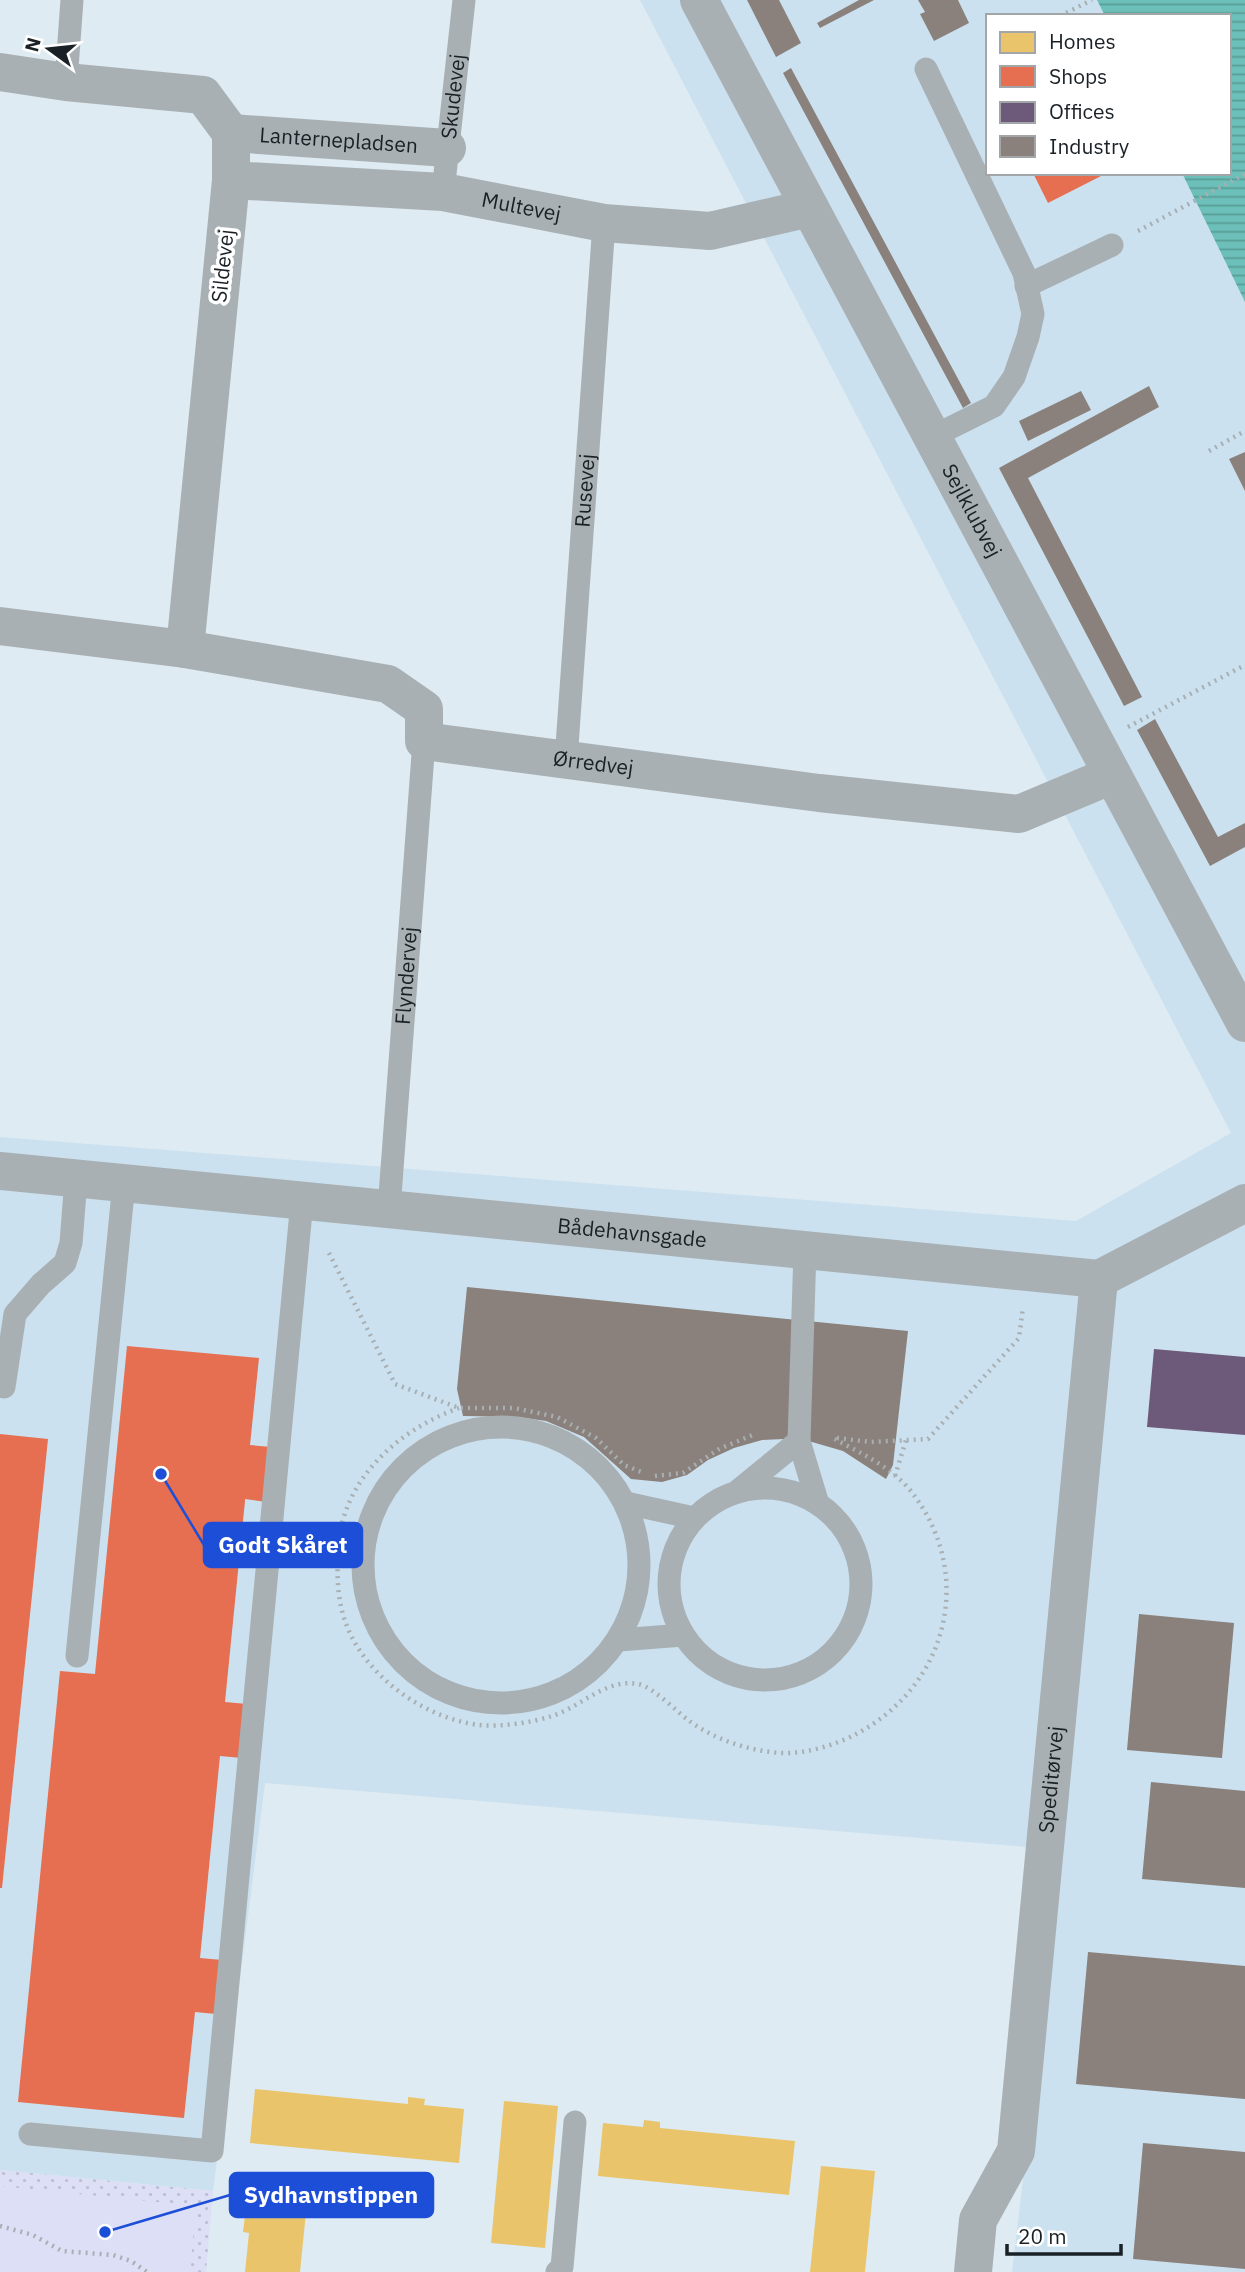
<svg xmlns="http://www.w3.org/2000/svg" width="1245" height="2272" font-family="'IBM Plex Sans',sans-serif">
	<style>
		.built { fill: #cbe1ef }
		.grass { fill: url(#grass-dots) }
		.park { fill: #dcdff6 }
		.water { fill: url(#water-rules) }
		.homes { fill: #e9c46a }
		.shops { fill: #e76f51 }
		.offices { fill: #6d597a }
		.industry { fill: #8a817c }
		.lines { fill: none; stroke-linecap: round; stroke-linejoin: round }
		.path { stroke: #a8afb2; stroke-width: 4.5; stroke-dasharray: 2 5; stroke-linecap: butt }
		.service { stroke: #a9b0b3; stroke-width: 23 }
		.minor { stroke: #a9b0b3; stroke-width: 38 }
		.tertiary { stroke: #a9b0b3; stroke-width: 38 }
		.labels { text-anchor: middle; stroke-width: 7; stroke-linejoin: round; paint-order: stroke }
		.street-label { font-size: 21px; fill: #192126; stroke: #fff }
		.leader { fill: none; stroke: #1d4ed8; stroke-width: 2.5 }
		.callout-dot { fill: #1d4ed8; stroke: #fff; stroke-width: 2.5 }
		.callout { fill: #1d4ed8; stroke: #1d4ed8; stroke-width: 2.5 }
		.callout-label { font-size: 23px; text-anchor: middle; font-weight: bold; fill: #fff }
	</style>
	<defs>
		<pattern id="grass-dots" width="8" height="8" patternUnits="userSpaceOnUse" patternTransform="scale(1.75)"><rect width="8" height="8" fill="#dcdff6"/><path d="M2 2h.1M6 6h.1" fill="none" stroke="#bcbfd3" stroke-width="1.8" stroke-linecap="round"/></pattern>
		<pattern id="water-rules" width="6" height="5" patternUnits="userSpaceOnUse" patternTransform="scale(1.75)"><rect width="6" height="5" fill="#6cc0b9"/><path d="M0 2.5h6" fill="none" stroke="#589c96"/></pattern>
	</defs>
	<rect width="100%" height="100%" fill="#deebf3"/>
	<path class="built" d="M 640,0 L 1097,0 L 1105,16 L 988,16 L 988,173 L 1182,173 L 1245,302 L 1245,2272 L 1012,2272 L 1062,1850 L 265,1783 L 213,2191 L 0,2170 L 0,1137 L 1076,1221 L 1231,1133 Z"/>
	<path class="grass" d="M 0,2170 L 213,2191 L 206,2272 L 0,2272 Z"/>
	<path class="park" d="M 0,2186 L 196,2206 L 190,2272 L 0,2272 Z"/>
	<path class="water" d="M 1097,0 L 1245,0 L 1245,302 L 1182,173 L 1229,173 L 1229,16 L 1105,16 Z"/>
	<path class="homes" d="M 255,2089 L 408,2104 L 408,2097 L 425,2099 L 424,2105 L 464,2109 L 459,2163 L 250,2143 Z
		M 504,2101 L 558,2106 L 545,2248 L 491,2243 Z
		M 644,2120 L 660,2122 L 660,2128 L 795,2141 L 789,2195 L 598,2176 L 603,2123 L 643,2127 Z
		M 821,2166 L 875,2171 L 865,2272 L 810,2272 Z
		M 255,2177 L 309,2182 L 300,2272 L 245,2272 L 249,2233 L 243,2232 L 245,2216 L 250,2217 Z"/>
	<path class="shops" d="M 1033,173 L 1107,173 L 1048,203 Z
		M 127,1346 L 259,1358 L 250,1445 L 271,1447 L 266,1502 L 245,1499 L 245,1501 L 225,1702 L 247,1704 L 242,1758 L 220,1756 L 200,1958 L 222,1960 L 216,2014 L 195,2012 L 184,2118 L 18,2102 L 60,1671 L 95,1674 Z
		M 0,1434 L 48,1439 L 2,1888 L 0,1888 Z"/>
	<path class="offices" d="M 1154,1349 L 1245,1357 L 1245,1435 L 1147,1427 Z"/>
	<path class="industry" d="M 747,0 L 779,0 L 801,43 L 776,57 Z
		M 859,0 L 874,0 L 820,28 L 817,23 Z
		M 918,0 L 958,0 L 969,23 L 934,41 L 920,14 L 925,12 Z
		M 791,68 L 971,403 L 963,408 L 783,73 Z
		M 1149,386 L 1159,407 L 1028,478 L 1142,697 L 1124,706 L 999,468 Z
		M 1081,391 L 1091,410 L 1028,441 L 1019,421 Z
		M 1245,452 L 1245,491 L 1229,459 Z
		M 1155,719 L 1218,837 L 1245,823 L 1245,847 L 1210,866 L 1137,730 Z
		M 467,1287 L 908,1331 L 893,1465 L 886,1479 L 843,1451 L 812,1442 L 784,1439 L 762,1440 L 734,1448 L 708,1460 L 687,1475 L 662,1482 L 631,1479 L 584,1437 L 546,1421 L 518,1417 L 463,1416 L 457,1389 Z
		M 1139,1614 L 1234,1623 L 1222,1758 L 1127,1750 Z
		M 1151,1782 L 1245,1791 L 1245,1888 L 1142,1879 Z
		M 1088,1952 L 1245,1966 L 1245,2099 L 1076,2084 Z
		M 1143,2143 L 1245,2152 L 1245,2269 L 1133,2259 Z"/>
	<g class="lines">
		<path class="path" d="M 1060,16 L 1092,0
			M 1138,231 L 1245,174
			M 1209,451 L 1245,431
			M 1128,727 L 1245,665
			M 329,1253 L 395,1384 L 459,1408 L 514,1408 L 557,1417 L 596,1438 L 624,1465 L 644,1473
			M 459,1408 C 397,1430 341,1481 338,1550 C 337,1573 337,1596 344,1618 C 361,1673 422,1718 479,1725 C 502,1727 530,1723 552,1716 C 581,1707 606,1678 638,1684 C 652,1686 676,1711 688,1720 C 713,1739 749,1751 781,1753 C 806,1754 836,1745 858,1733 C 949,1684 976,1572 910,1490 C 890,1466 860,1453 833,1438
			M 837,1438 L 871,1442 L 928,1439 L 1019,1338 L 1023,1307
			M 655,1476 L 683,1473 L 719,1449 L 755,1434
			M 895,1476 L 906,1440
			M 0,2226 L 33,2235 L 62,2251 L 113,2255 L 131,2261 L 147,2272"/>
		<g class="service">
			<path d="M 926,69 L 1024,273 L 1033,314 L 1028,337 L 1014,377 L 994,406 L 932,437"/>
			<path d="M 66,82 L 72,0"/>
			<path id="s1" d="M 443,192 L 464,0"/>
			<path d="M 1026,286 L 1112,245"/>
			<path id="s2" d="M 566,760 L 604,223"/>
			<path id="s3" d="M 389,1209 L 424,741"/>
			<path d="M 805,1250 L 799,1441 L 818,1504"/>
			<path d="M 4,1387 L 15,1314 L 41,1284 L 65,1263 L 71,1243 L 76,1179"/>
			<circle cx="501" cy="1565" r="138"/>
			<circle cx="765" cy="1584" r="96"/>
			<path d="M 739,1490 L 799,1441"/>
			<path d="M 626,1503 L 694,1518"/>
			<path d="M 619,1640 L 683,1635"/>
			<path d="M 77,1656 L 124,1183"/>
			<path d="M 30,2134 L 212,2151 L 302,1201"/>
			<path d="M 557,2272 L 562,2267 L 575,2122"/>
		</g>
		<g class="minor">
			<path id="s4" d="M 699,0 L 1245,1023"/>
			<path d="M 0,72 L 66,82 L 203,95 L 231,133 L 231,180 L 185,649"/>
			<path id="s5" d="M 231,133 L 447,148"/>
			<path id="s6" d="M 231,180 L 443,192 L 604,223 L 710,231 L 810,208"/>
			<path id="s7" d="M 0,626 L 185,649 L 388,684 L 424,709 L 424,741 L 819,793 L 1019,814 L 1112,775"/>
			<path id="s8" d="M 973,2272 L 978,2220 L 1016,2151 L 1099,1279 L 1245,1203"/>
		</g>
		<path class="tertiary" id="s9" d="M 0,1171 L 1099,1279"/>
	</g>
	<g class="labels">
		<g class="street-label">
			<text dy="7" stroke="none"><textPath href="#s1" startOffset="96">Skudevej</textPath></text>
			<text dy="7" stroke="none"><textPath href="#s5" startOffset="108">Lanternepladsen</textPath></text>
			<text dy="7" stroke="none"><textPath href="#s6" startOffset="292">Multevej</textPath></text>
			<text transform="translate(223 266) rotate(-84)" y="7">Sildevej</text>
			<text dy="7" stroke="none"><textPath href="#s2" startOffset="270">Rusevej</textPath></text>
			<text dy="7" stroke="none"><textPath href="#s4" startOffset="579">Sejlklubvej</textPath></text>
			<text dy="7" stroke="none"><textPath href="#s7" startOffset="639">Ørredvej</textPath></text>
			<text dy="7" stroke="none"><textPath href="#s3" startOffset="234">Flyndervej</textPath></text>
			<text dy="7" stroke="none"><textPath href="#s9" startOffset="635">Bådehavnsgade</textPath></text>
			<text dy="7" stroke="none"><textPath href="#s8" startOffset="504">Speditørvej</textPath></text>
		</g>
	</g>
	<path class="leader" d="M161 1474L204 1545M105 2232L230 2195"/>
	<g class="callout-dot">
		<circle cx="161" cy="1474" r="7"/>
		<circle cx="105" cy="2232" r="7"/>
	</g>
	<g class="callout">
		<rect x="204" y="1523" width="158" height="44" rx="7"/>
		<rect x="230" y="2173" width="203" height="44" rx="7"/>
	</g>
	<g class="callout-label">
		<text x="283" y="1553">Godt Skåret</text>
		<text x="331" y="2203">Sydhavnstippen</text>
	</g>
	<rect x="986" y="14" width="245" height="161" fill="#ffffff" stroke="#a3a6a8" stroke-width="2"/>
	<rect x="1000" y="32" width="35" height="21" fill="#e9c46a" stroke="#a3a6a8" stroke-width="2"/>
	<text x="1049" y="49" font-size="21" fill="#192126">Homes</text>
	<rect x="1000" y="66" width="35" height="21" fill="#e76f51" stroke="#a3a6a8" stroke-width="2"/>
	<text x="1049" y="84" font-size="21" fill="#192126">Shops</text>
	<rect x="1000" y="102" width="35" height="21" fill="#6d597a" stroke="#a3a6a8" stroke-width="2"/>
	<text x="1049" y="119" font-size="21" fill="#192126">Offices</text>
	<rect x="1000" y="136" width="35" height="21" fill="#8a817c" stroke="#a3a6a8" stroke-width="2"/>
	<text x="1049" y="154" font-size="21" fill="#192126">Industry</text>
	<g transform="translate(49 49) rotate(285)" stroke="#ffffff" stroke-width="5" paint-order="stroke">
	<path d="M0-5L12 26L0 18L-12 26Z" fill="#192126"/>
	<text y="-10" font-size="19" font-weight="bold" text-anchor="middle" fill="#192126">N</text>
	</g>
	<path d="M1007 2244v10h114v-10" fill="none" stroke="#192126" stroke-width="3.5"/>
	<text x="1018" y="2244" font-size="21" fill="#192126" stroke="#ffffff" stroke-width="5" paint-order="stroke">20 m</text>
</svg>
